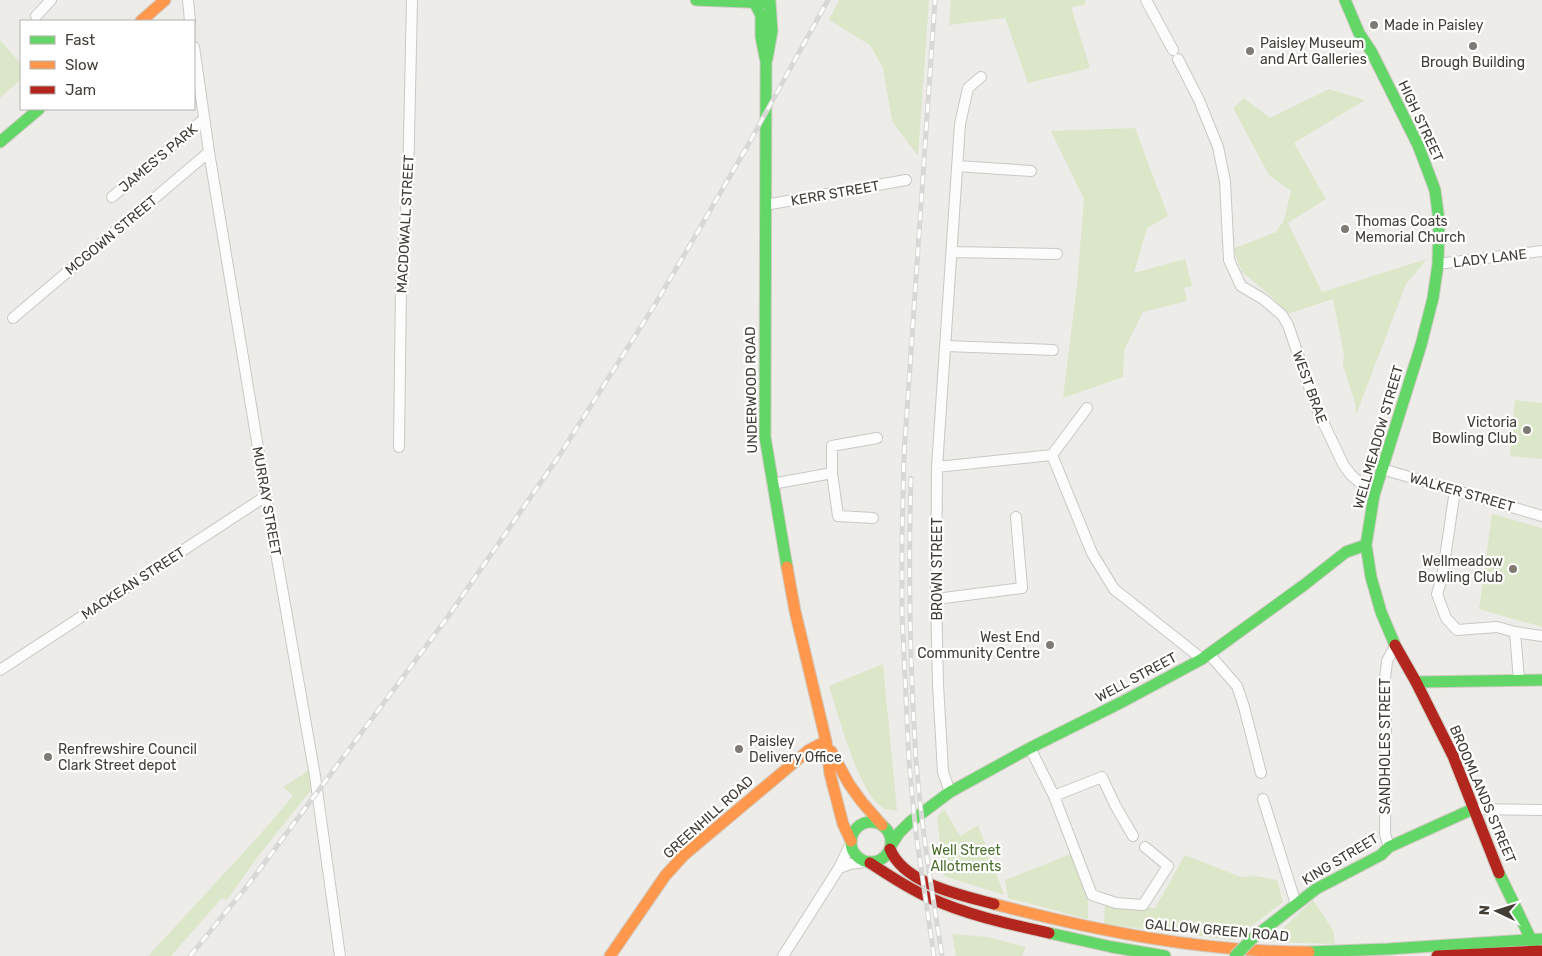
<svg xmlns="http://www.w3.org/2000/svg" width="1542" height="956" font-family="Rubik,sans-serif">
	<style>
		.green { fill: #dce6c9 }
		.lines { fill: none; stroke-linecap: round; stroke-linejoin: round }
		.street-casing { stroke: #cac8c4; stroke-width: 12 }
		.fast-casing { stroke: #cfcbc2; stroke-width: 13 }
		.slow-casing { stroke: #cfcbc2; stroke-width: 13 }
		.jam-casing { stroke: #cfcbc2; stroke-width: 13 }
		.street { stroke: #fcfcfc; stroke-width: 10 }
		.fast { stroke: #63d668; stroke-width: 11 }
		.slow { stroke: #ff974d; stroke-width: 11 }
		.jam { stroke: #b3261e; stroke-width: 11 }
		.rail-casing { stroke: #d8d8d7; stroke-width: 5 }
		.rail { stroke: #fff; stroke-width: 3; stroke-dasharray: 9; stroke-linecap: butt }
		.fast-bridge-casing { stroke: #cfcbc2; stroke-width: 13; stroke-linecap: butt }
		.fast-bridge { stroke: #63d668; stroke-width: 11 }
		.poi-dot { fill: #7f7a74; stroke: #fff; stroke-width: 2 }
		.labels { text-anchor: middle; stroke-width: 4.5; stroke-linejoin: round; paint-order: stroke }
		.poi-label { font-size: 14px; fill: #433d35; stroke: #fff; text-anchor: start }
		.street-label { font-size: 14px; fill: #433d35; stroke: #fff }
		.park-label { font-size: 14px; fill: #4a6f2e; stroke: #fff }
	</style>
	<rect width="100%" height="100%" fill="#eeece8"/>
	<path class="green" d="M 839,0 L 929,0 L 918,156 L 892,121 L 883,68 L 870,45 L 829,20 Z
		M 951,0 L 1085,0 L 1085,5 L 1071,7 L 1090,68 L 1028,83 L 1005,18 L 949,25 Z
		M 0,40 L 21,64 L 21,79 L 0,98 Z
		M 1329,89 L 1365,100 L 1294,143 L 1326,199 L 1288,223 L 1322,292 L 1427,259 L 1406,284 L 1356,415 L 1355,403 L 1343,365 L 1344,355 L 1333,299 L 1287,314 L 1270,295 L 1242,272 L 1233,249 L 1276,232 L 1284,220 L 1291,191 L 1269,175 L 1233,108 L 1244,98 L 1270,118 Z
		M 1135,128 L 1168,216 L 1147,228 L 1134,273 L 1185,259 L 1192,286 L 1184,288 L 1187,301 L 1143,312 L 1124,350 L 1123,377 L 1063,398 L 1077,286 L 1084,199 L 1051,131 Z
		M 1515,400 L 1542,403 L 1542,459 L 1510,456 Z
		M 1492,514 L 1542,528 L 1542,627 L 1479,609 Z
		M 883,664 L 897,811 C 893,810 889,810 885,809 C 859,797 838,713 829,686 Z
		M 308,769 L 310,772 L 311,790 L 256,859 L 227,900 L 223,898 L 221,899 L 171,956 L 148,956 L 257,838 L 293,796 L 283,787 L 303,774 Z
		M 944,809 L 960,836 L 978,825 L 1004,895 L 944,876 L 937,817 Z
		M 1071,854 L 1088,892 L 1088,919 L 1008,898 L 1005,880 Z
		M 1185,855 L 1241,877 L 1255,876 L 1277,880 L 1283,902 L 1233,940 L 1104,924 L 1105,904 L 1123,907 L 1155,908 Z
		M 1313,900 L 1333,930 L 1335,944 L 1268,942 Z
		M 952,934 L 988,937 L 1026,947 L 1022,956 L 956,956 Z"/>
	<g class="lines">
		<defs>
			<path id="street" d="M 188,0 L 190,21
				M 1146,0 L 1173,50
				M 36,16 L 51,0
				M 194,47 L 209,152 L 266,496 L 315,776 L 340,956
				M 1178,59 L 1199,100 L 1218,147 L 1225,181 L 1229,260 L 1241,286 L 1263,299 L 1282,315 L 1288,325 L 1316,407 L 1343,464 L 1351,475 L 1374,495
				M 957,166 L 1031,171
				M 112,197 L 204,119
				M 765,205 L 906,180
				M 952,252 L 1057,254
				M 1438,264 L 1542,251
				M 13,318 L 209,152
				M 946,346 L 1053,350
				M 1087,408 L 1052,455 L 1092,553 L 1114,589 L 1202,659
				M 399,447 L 401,285 L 408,184 L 412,0
				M 937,467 L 1052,455
				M 1382,469 L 1542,516
				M 832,473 L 838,516 L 873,518
				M 772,484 L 832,473 L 832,446 L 877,438
				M 1455,490 L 1442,578 L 1437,594 L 1446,618 L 1457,630 L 1497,627 L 1515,632 L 1519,680
				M 936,599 L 1022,588 L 1016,517
				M 1515,632 L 1542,636
				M 1209,654 L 1237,686 L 1244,707 L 1261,773
				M 0,670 L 266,496
				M 1030,748 L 1054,796 L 1092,895 L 1116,903 L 1143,905 L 1168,866 L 1145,847
				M 950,792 L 943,772 L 938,684 L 936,599 L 937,467 L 960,124 L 968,88 L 981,77
				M 1054,796 L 1102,777 L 1115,805 L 1133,836
				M 1263,799 L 1296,904
				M 1473,809 L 1542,810
				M 1389,847 L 1385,834 L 1386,728 L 1385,679 L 1387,661 L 1395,646
				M 839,868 L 850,864 L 865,862
				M 783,956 L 839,868 L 851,843"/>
			<path id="fast" d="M 696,0 L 770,3 L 770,0
				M 1345,0 L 1359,33 L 1371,51 L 1418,145 L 1435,190 L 1439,221 L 1438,264 L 1433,298 L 1421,345 L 1374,495 L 1366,545 L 1371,577 L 1381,612 L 1395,645
				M 754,2 L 761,15 L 761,37 L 766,62 L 765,437 L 787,567
				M 767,59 L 772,31 L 770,3
				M 0,142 L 39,109
				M 1416,682 L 1542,680
				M851 842a20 20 0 1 1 40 0a20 20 0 1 1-40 0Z
				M 892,844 L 899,833 L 910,822 L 950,792 L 1030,748 L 1122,702 L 1202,659 L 1304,585 L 1346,552 L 1366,545
				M 1499,873 L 1539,956
				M 1280,917 L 1316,889 L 1381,855 L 1389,847 L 1473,809
				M 1049,933 L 1112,947 L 1165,956
				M 1309,952 L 1388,949 L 1542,939"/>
			<path id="slow" d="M 141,21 L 165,0
				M 787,567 L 795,611 L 826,741 L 830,774 L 843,824 L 851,841
				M 831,751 L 849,784 L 862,802 L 882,825
				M 994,904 C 1097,931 1202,952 1309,952
				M 610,956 L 665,876 L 684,855 L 809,750 L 826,741"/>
			<path id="jam" d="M 1395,645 L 1416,682 L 1453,756 L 1499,873
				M 890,849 C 904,884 961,895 994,904
				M 870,863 C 890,876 909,889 930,898 C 967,915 1009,924 1049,933
				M 1437,956 L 1542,951"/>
		</defs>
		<use href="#street" class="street-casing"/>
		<use href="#fast" class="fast-casing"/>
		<use href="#slow" class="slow-casing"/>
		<use href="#jam" class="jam-casing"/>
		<use href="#street" class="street"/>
		<use href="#fast" class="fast"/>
		<use href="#slow" class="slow"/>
		<use href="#jam" class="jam"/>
		<defs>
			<path id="rail" d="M 911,478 C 908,572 910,666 916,760 C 921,825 932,891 942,956
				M 190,956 L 248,885 L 447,618 L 559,456 L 654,306 L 700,228 L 748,145 L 828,0
				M 934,956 L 916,834 L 909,762 L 902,613 L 902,538 L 904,455 L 935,0"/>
		</defs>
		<use href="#rail" class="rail-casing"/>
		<use href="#rail" class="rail"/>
		<defs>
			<path id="fast-bridge" d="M 1235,956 L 1254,937 L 1280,917"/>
		</defs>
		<use href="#fast-bridge" class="fast-bridge-casing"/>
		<use href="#fast-bridge" class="fast-bridge"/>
	</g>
	<g class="poi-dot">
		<circle cx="1374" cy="25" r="5"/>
		<circle cx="1473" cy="46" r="5"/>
		<circle cx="1250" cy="51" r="5"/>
		<circle cx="1345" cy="229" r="5"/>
		<circle cx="1527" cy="430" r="5"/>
		<circle cx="1513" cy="569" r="5"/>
		<circle cx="1050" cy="645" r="5"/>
		<circle cx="739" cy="749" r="5"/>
		<circle cx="48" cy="757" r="5"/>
	</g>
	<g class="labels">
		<g class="poi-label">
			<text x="1384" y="30">Made in Paisley</text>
			<text x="1260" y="48">Paisley Museum<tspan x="1260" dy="16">and Art Galleries</tspan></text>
			<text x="1473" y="67" text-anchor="middle">Brough Building</text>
			<text x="1355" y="226">Thomas Coats<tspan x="1355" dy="16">Memorial Church</tspan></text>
			<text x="1517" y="427" text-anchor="end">Victoria<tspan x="1517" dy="16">Bowling Club</tspan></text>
			<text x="1503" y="566" text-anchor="end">Wellmeadow<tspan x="1503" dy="16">Bowling Club</tspan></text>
			<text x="1040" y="642" text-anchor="end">West End<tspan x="1040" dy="16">Community Centre</tspan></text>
			<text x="749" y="746">Paisley<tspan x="749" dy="16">Delivery Office</tspan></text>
			<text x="58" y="754">Renfrewshire Council<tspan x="58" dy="16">Clark Street depot</tspan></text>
		</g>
		<g class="street-label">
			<text transform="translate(1421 121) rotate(65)" y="5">HIGH STREET</text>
			<text transform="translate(158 158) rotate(-40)" y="5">JAMES'S PARK</text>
			<text transform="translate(835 193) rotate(-10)" y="5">KERR STREET</text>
			<text transform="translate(405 224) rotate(-87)" y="5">MACDOWALL STREET</text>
			<text transform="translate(111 235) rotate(-40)" y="5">MCGOWN STREET</text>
			<text transform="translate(1490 258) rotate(-7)" y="5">LADY LANE</text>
			<text transform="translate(1310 387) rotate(70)" y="5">WEST BRAE</text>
			<text transform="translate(751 390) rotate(-91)" y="5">UNDERWOOD ROAD</text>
			<text transform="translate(1378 437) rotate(-74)" y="5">WELLMEADOW STREET</text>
			<text transform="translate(1462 492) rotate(16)" y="5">WALKER STREET</text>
			<text transform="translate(267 501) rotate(80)" y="5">MURRAY STREET</text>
			<text transform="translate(937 569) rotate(-90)" y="5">BROWN STREET</text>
			<text transform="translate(133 583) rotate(-33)" y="5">MACKEAN STREET</text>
			<text transform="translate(1136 677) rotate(-28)" y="5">WELL STREET</text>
			<text transform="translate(1385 746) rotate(-90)" y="5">SANDHOLES STREET</text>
			<text transform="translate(1483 794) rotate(67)" y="5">BROOMLANDS STREET</text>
			<text transform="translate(708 817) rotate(-42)" y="5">GREENHILL ROAD</text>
			<text transform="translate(1340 859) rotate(-31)" y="5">KING STREET</text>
			<text transform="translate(1217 930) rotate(5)" y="5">GALLOW GREEN ROAD</text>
		</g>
		<g class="park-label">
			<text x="966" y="855">Well Street<tspan x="966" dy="16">Allotments</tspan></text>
		</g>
	</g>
	<rect x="20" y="20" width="175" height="90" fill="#ffffff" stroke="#b4b1ae"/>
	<rect x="30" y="36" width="25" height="8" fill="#63d668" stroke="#b4b1ae"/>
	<text x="65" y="45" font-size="15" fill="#433d35">Fast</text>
	<rect x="30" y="61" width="25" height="8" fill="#ff974d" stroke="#b4b1ae"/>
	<text x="65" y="70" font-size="15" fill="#433d35">Slow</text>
	<rect x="30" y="86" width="25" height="8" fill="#b3261e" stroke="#b4b1ae"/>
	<text x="65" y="95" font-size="15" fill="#433d35">Jam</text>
	<g transform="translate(1497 911) rotate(274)" stroke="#ffffff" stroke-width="4" paint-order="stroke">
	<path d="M0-4L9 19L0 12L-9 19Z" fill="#433d35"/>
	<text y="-8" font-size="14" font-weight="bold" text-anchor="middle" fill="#433d35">N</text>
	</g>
</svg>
